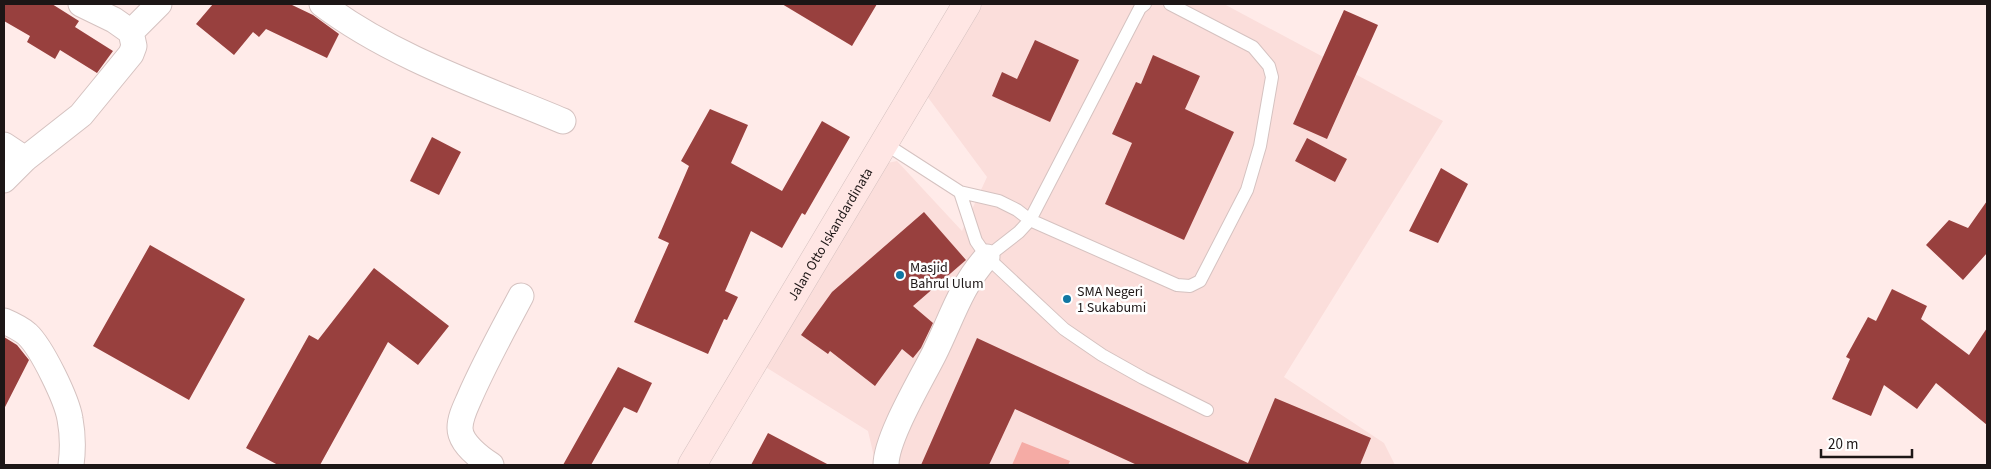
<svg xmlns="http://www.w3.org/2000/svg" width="1991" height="469" font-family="'Source Sans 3',sans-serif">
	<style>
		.built { fill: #fbdedb }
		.green { fill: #f5aba5 }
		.building { fill: #98403e }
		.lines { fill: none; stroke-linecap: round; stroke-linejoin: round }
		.lane-casing { stroke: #d5c2c0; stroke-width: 14 }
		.street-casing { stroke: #d5c2c0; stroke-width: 27 }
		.secondary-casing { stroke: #d5c2c0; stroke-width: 29 }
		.lane { stroke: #fff; stroke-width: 12 }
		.street { stroke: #fff; stroke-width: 25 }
		.secondary { stroke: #ffe6e4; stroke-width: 28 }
		.poi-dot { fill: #1177a3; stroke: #fff; stroke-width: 2 }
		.labels { text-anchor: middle; stroke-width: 5; stroke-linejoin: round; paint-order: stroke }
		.street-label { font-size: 14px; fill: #1d1616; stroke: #fff }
		.poi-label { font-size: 14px; fill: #1d1616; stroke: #fff; text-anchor: start }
	</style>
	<rect width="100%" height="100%" fill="#ffebe9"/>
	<path class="built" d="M 974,4 L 1224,4 L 1443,121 L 1284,377 L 1384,443 L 1395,465 L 876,465 L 868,431 L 764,366 L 883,164 L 897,161 L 962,231 L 987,177 L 924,92 Z"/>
	<path class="green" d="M 1022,442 L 1070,461 L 1068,465 L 1012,465 Z"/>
	<path class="building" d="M 4,4 L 52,4 L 79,21 L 75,27 L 113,51 L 97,73 L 60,50 L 55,59 L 27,42 L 30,36 L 4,21 Z
		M 213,4 L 290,4 L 313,15 L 339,34 L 327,58 L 266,29 L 259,37 L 253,32 L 234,55 L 196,24 Z
		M 782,4 L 877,4 L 852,46 Z
		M 1344,10 L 1378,25 L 1327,139 L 1293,124 Z
		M 1035,40 L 1079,60 L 1050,122 L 992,96 L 1002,72 L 1017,79 Z
		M 1153,55 L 1200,76 L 1185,109 L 1234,132 L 1184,240 L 1105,204 L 1132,143 L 1112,134 L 1136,82 L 1141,84 Z
		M 710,109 L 748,125 L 731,163 L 782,191 L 822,121 L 850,137 L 805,215 L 802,213 L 782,248 L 751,231 L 725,291 L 738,297 L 727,320 L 724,319 L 708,354 L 634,322 L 669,243 L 658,238 L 689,166 L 681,161 Z
		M 432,137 L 461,152 L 439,195 L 410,181 Z
		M 1307,138 L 1347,159 L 1335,182 L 1295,161 Z
		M 1441,168 L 1468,184 L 1438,243 L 1409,231 Z
		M 1987,201 L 1987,253 L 1963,280 L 1926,245 L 1949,220 L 1968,228 Z
		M 924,212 L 966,260 L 913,306 L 933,323 L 921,348 L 913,358 L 902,349 L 875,386 L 830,351 L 828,354 L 801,335 L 832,292 Z
		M 150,245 L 245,299 L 189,400 L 93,346 Z
		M 374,268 L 449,326 L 418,365 L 388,342 L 320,465 L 278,465 L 246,448 L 309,335 L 318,340 Z
		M 1892,289 L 1927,306 L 1921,319 L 1969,355 L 1987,328 L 1987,425 L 1936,383 L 1917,409 L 1884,385 L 1871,416 L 1832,399 L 1850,359 L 1846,357 L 1868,317 L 1876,321 Z
		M 4,337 L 17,345 L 29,360 L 4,409 Z
		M 977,338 L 1248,463 L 1275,398 L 1371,438 L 1360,465 L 1137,465 L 1015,409 L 989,465 L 921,465 Z
		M 618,367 L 652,383 L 637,413 L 624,407 L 591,465 L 563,465 Z
		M 768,433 L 829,465 L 751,465 Z"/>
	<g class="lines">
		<defs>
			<path id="lane" d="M 1145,4 L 1140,8 L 1030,220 L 1177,285 L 1190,286 L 1200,281 L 1247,190 L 1260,146 L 1272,77 L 1269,66 L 1253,47 L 1170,4
				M 884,143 L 960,192 L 999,201 L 1017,210 L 1030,220 L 1019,232 L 987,257
				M 960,192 L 976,241 L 987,257 L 1064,329 L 1102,355 L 1143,378 L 1207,410"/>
			<path id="street" d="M 322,4 C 392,57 482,87 563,121
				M 131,32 L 159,4
				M 4,145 L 25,159
				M 4,180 L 25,159 L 81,115 L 131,54 L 134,46 L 131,32 L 114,20 L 81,4
				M 4,321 C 11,324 21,329 27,334 C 42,348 67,400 70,419 C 73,435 73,450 71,465
				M 491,465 C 480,458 460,443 460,428 C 460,418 465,408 469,399 C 484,364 503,330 521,296
				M 886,465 C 886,438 921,380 934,354 C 951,320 961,285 987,257"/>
			<g id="secondary">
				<path id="s1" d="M 692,465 L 967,4"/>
			</g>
		</defs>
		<use href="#lane" class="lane-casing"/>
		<use href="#street" class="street-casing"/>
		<use href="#secondary" class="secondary-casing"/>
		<use href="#lane" class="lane"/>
		<use href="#street" class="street"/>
		<use href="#secondary" class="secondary"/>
	</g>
	<g class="poi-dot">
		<circle cx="900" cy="275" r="5"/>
		<circle cx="1067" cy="299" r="5"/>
	</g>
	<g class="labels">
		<g class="street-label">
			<text dy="5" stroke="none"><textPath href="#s1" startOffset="269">Jalan Otto Iskandardinata</textPath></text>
		</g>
		<g class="poi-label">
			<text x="910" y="272">Masjid<tspan x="910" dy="16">Bahrul Ulum</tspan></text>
			<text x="1077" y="296">SMA Negeri<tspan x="1077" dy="16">1 Sukabumi</tspan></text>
		</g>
	</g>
	<rect width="1991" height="469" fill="none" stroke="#1d1616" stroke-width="10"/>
	<path d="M1821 449v8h91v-8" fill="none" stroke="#1d1616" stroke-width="2.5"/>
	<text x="1828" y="449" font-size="15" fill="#1d1616" stroke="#ffffff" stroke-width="4" paint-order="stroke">20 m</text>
</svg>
